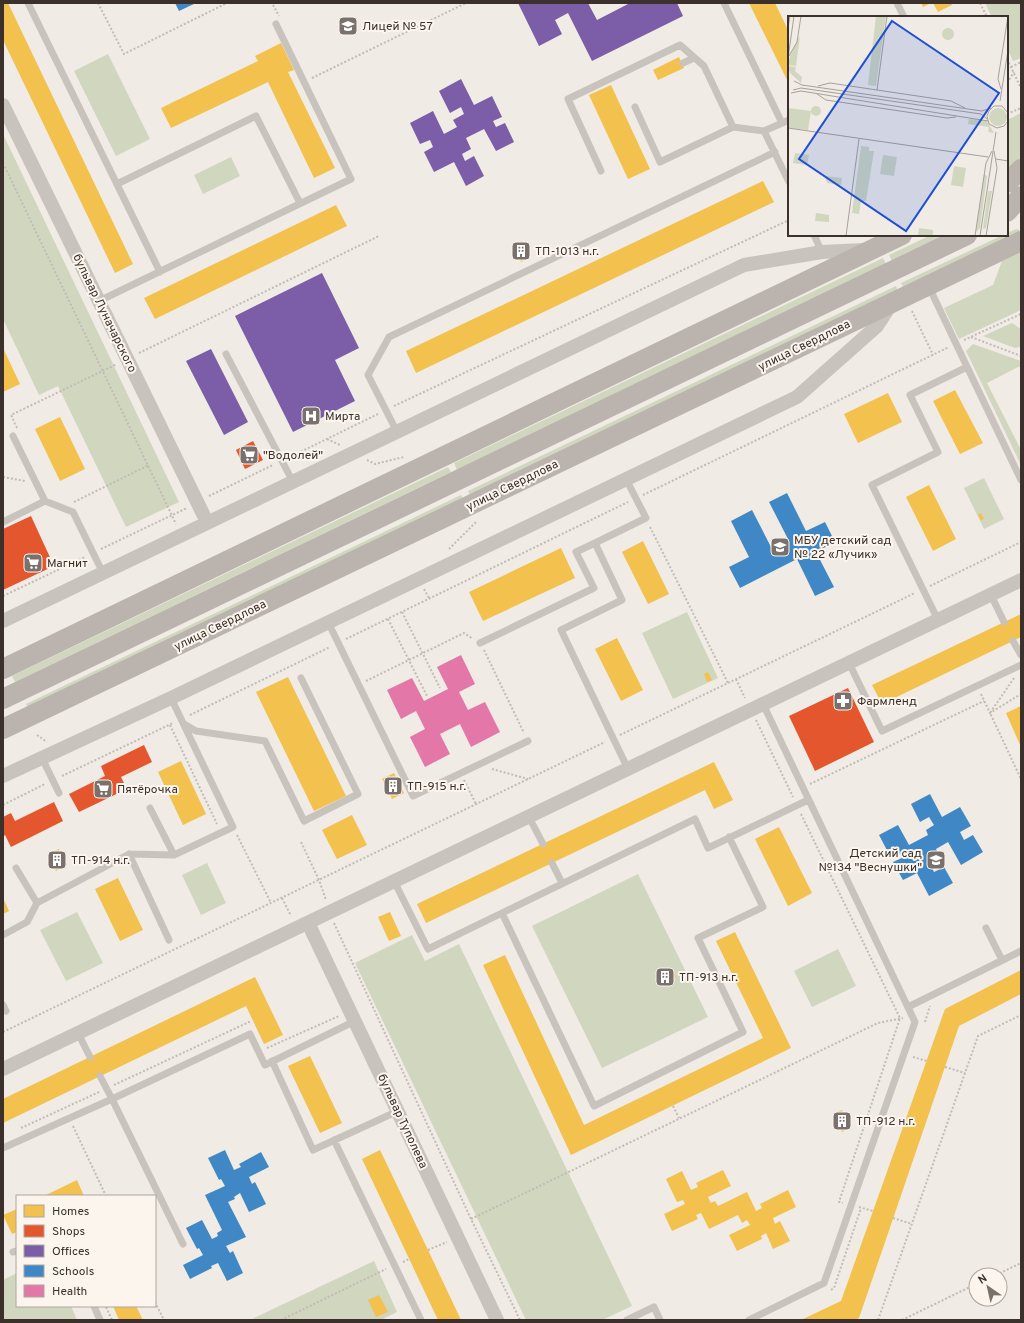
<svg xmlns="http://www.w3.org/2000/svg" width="1024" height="1323" font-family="Overpass,sans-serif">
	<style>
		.green { fill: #d1d6bf }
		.homes { fill: #f2c14e }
		.shops { fill: #e4572e }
		.offices { fill: #7b5ea7 }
		.schools { fill: #3f88c5 }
		.health { fill: #e377a8 }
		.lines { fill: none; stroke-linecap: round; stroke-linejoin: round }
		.path { stroke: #c2bbb6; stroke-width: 2; stroke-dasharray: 2 2; stroke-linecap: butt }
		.service { stroke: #c9c3be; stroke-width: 7 }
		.minor { stroke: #c9c3be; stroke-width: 14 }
		.secondary { stroke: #bab3ae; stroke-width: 20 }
		.labels { text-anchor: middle; stroke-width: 4; stroke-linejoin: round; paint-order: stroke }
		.poi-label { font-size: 12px; fill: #3b302b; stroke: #fbf5ee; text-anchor: start }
		.street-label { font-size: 12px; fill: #3b302b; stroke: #fbf5ee }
		.inset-road { fill: none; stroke: #a8a09b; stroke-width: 1 }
		.view { fill: #1d4ed8; fill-opacity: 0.15; stroke: #1d4ed8; stroke-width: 2 }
		.inset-edge { fill: none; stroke: #3b302b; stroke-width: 2 }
	</style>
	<rect width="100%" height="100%" fill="#f0ebe5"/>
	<path class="green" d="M 985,3 L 1021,3 L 1021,58 L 1013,61 L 1007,48 L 1007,17 L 992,17 Z
		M 108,54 L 150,139 L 116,156 L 74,71 Z
		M 1021,113 L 1021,156 L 1017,165 L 1007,177 L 1007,120 Z
		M 3,134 L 179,502 L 126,527 L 58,386 L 39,395 L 3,319 Z
		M 231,157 L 240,176 L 203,194 L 194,175 Z
		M 1018,229 L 1020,232 L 904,289 L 901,283 L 1003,235 L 1007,235 L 1007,233 L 1014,230 Z
		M 931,235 L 946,235 L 892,261 L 889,255 Z
		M 1021,252 L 1021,310 L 959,339 L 944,308 L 993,285 L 1002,261 Z
		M 883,258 L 886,264 L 457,470 L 454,463 Z
		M 896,286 L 898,291 L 471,497 L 468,491 Z
		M 1012,323 L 1021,329 L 1021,347 L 1015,348 L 983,336 Z
		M 973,344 L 1021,361 L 1021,367 L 1018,367 L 987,383 L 1021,450 L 1021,465 L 966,351 Z
		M 448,467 L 451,472 L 15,682 L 12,676 Z
		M 984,478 L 1004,519 L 984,529 L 964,488 Z
		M 461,495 L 464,501 L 29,710 L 26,704 Z
		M 687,612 L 718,678 L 673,699 L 642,633 Z
		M 207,863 L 226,903 L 201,915 L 182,875 Z
		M 638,874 L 708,1017 L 602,1068 L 532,926 Z
		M 77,912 L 103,963 L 66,981 L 40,930 Z
		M 412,935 L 425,961 L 459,944 L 632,1306 L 602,1320 L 526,1320 L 355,963 Z
		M 838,949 L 856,986 L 812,1007 L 794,971 Z
		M 374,1261 L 397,1312 L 381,1320 L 250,1320 Z
		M 17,1273 L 17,1306 L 71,1306 L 77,1320 L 3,1320 L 3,1280 Z"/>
	<path class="homes" d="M 3,3 L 8,3 L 133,264 L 115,273 L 3,40 Z
		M 749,3 L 775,3 L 789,32 L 789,84 Z
		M 921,3 L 931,3 L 923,7 Z
		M 933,3 L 951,3 L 952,5 L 938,12 Z
		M 281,43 L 294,70 L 288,72 L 335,168 L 314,178 L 268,82 L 171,128 L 161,108 L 258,61 L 255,56 Z
		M 679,57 L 684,68 L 658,80 L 653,70 Z
		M 611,85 L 650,169 L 628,179 L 589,95 Z
		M 763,181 L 774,202 L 416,373 L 406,351 Z
		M 336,205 L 347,226 L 155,319 L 144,298 Z
		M 522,241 L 530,257 L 521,262 L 513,246 Z
		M 3,348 L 20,384 L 3,392 Z
		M 955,390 L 983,443 L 960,454 L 933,401 Z
		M 888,393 L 902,422 L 858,443 L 844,414 Z
		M 60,417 L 85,469 L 60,481 L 35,429 Z
		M 929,485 L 956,539 L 933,551 L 906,497 Z
		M 981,513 L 984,519 L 981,520 L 978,515 Z
		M 643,541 L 669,594 L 648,604 L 622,552 Z
		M 561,548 L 575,578 L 483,621 L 469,592 Z
		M 1021,614 L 1021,637 L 882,704 L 872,685 Z
		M 617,638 L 643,690 L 621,701 L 595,649 Z
		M 708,672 L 712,680 L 707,682 L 704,674 Z
		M 288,677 L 346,796 L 314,811 L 256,692 Z
		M 1021,706 L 1021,747 L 1006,713 Z
		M 181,761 L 206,814 L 183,825 L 158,772 Z
		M 714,762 L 733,800 L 714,809 L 705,790 L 426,923 L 417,904 Z
		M 394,773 L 404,793 L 392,799 L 382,779 Z
		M 352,815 L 367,845 L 337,859 L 322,830 Z
		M 779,827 L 812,893 L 788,906 L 755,839 Z
		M 59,849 L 67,865 L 56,871 L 48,854 Z
		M 118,878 L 143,930 L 120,941 L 95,889 Z
		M 3,898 L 9,911 L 3,914 Z
		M 390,912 L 401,936 L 389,941 L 378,917 Z
		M 735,932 L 791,1048 L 571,1155 L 483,965 L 505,955 L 584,1125 L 763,1038 L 716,941 Z
		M 672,968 L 676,977 L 659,985 L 655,976 Z
		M 1021,970 L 1021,994 L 959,1026 L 859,1318 L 855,1320 L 801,1320 L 841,1301 L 945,1009 Z
		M 255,977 L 283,1035 L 264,1044 L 246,1006 L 3,1123 L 3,1099 Z
		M 310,1056 L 342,1123 L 320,1133 L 288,1066 Z
		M 842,1110 L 850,1127 L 842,1132 L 833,1114 Z
		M 380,1150 L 428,1250 L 461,1320 L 438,1320 L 362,1159 Z
		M 723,1170 L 731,1186 L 708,1197 L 711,1203 L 715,1201 L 718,1206 L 747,1192 L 756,1211 L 762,1208 L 760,1204 L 788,1190 L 796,1207 L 773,1218 L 775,1224 L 780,1221 L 790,1241 L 773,1249 L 766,1233 L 761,1236 L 762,1239 L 737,1251 L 729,1235 L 750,1225 L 747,1220 L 742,1223 L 738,1215 L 709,1229 L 701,1213 L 696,1215 L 698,1219 L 672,1231 L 664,1214 L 685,1204 L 683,1200 L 677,1202 L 666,1179 L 682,1171 L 691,1190 L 698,1187 L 696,1183 Z
		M 77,1180 L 84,1196 L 44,1196 Z
		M 17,1209 L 17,1232 L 12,1234 L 3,1215 Z
		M 379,1295 L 388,1312 L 376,1317 L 368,1300 Z
		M 113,1306 L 136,1306 L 143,1320 L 119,1320 Z"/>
	<path class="shops" d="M 253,441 L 263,460 L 245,469 L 236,450 Z
		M 31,516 L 54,566 L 3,590 L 3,529 Z
		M 848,688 L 874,742 L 815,771 L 789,716 Z
		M 144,745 L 152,762 L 121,777 L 127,789 L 79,812 L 69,794 L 105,776 L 101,766 Z
		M 54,802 L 63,821 L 11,847 L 5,835 L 3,837 L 3,817 L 11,813 L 15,821 Z"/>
	<path class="offices" d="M 518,3 L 588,3 L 597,20 L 630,3 L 677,3 L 683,16 L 592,61 L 568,13 L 555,20 L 562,34 L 539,46 Z
		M 461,79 L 474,105 L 492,96 L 502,117 L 493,121 L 496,127 L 505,123 L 514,142 L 496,151 L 484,129 L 466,138 L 471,149 L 462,154 L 465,161 L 474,156 L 484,176 L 466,186 L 454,162 L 434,172 L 424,152 L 433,147 L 430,140 L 420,144 L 410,123 L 433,111 L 444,134 L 457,127 L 453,120 L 464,114 L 461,107 L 450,113 L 439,91 Z
		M 322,273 L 359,348 L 335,360 L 355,401 L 293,432 L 235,316 Z
		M 211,349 L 248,422 L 224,435 L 186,361 Z"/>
	<path class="schools" d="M 175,3 L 196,3 L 179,11 Z
		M 787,493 L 806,531 L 825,522 L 835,542 L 816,552 L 834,587 L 815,596 L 797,559 L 740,588 L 729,567 L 749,557 L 731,521 L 752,510 L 771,547 L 788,539 L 769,502 Z
		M 930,794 L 942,817 L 960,807 L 971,826 L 960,832 L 964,840 L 973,835 L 983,852 L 961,865 L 948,842 L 936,849 L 941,859 L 930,864 L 934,872 L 944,867 L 953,883 L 929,896 L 917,873 L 903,880 L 893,862 L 902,858 L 897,849 L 889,854 L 879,835 L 898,825 L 909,845 L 928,835 L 926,830 L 934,825 L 929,817 L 920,822 L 911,804 Z
		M 225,1150 L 234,1170 L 241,1167 L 239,1164 L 261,1152 L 269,1167 L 249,1177 L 252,1184 L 255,1182 L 266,1204 L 249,1212 L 240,1193 L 234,1197 L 235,1199 L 228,1202 L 246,1237 L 226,1246 L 230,1253 L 233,1251 L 243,1273 L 227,1281 L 218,1263 L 211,1266 L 212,1268 L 190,1279 L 183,1265 L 203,1255 L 199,1248 L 197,1249 L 186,1228 L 202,1220 L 212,1239 L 218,1236 L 217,1233 L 222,1230 L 205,1195 L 225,1186 L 221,1179 L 219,1180 L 208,1158 Z"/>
	<path class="health" d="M 461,655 L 475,684 L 459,692 L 468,710 L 485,702 L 500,732 L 471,747 L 460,724 L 440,734 L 450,754 L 425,767 L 410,737 L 425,729 L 416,711 L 401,719 L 387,690 L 412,678 L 424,701 L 448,689 L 437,667 Z"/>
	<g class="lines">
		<path class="path" d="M 98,3 L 124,54 L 227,3
			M 980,3 L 987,17
			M 273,5 L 279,16
			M 1007,59 L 1021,88
			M 1011,67 L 1021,62
			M 312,78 L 466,3
			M 1007,83 L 1014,72
			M 1007,114 L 1021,108
			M 3,163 L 176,524
			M 912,311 L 933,355
			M 971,337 L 1021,356
			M 964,340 L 1021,314
			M 139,353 L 379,236
			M 394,406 L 789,220
			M 17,428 L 11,415 L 117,364
			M 327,439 L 340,445
			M 290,457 L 378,414
			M 367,460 L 375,464 L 404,457
			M 3,477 L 25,481
			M 643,495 L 949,347
			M 209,496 L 273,465
			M 74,502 L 149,465
			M 650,527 L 728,683
			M 101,549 L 187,508
			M 449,549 L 477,521
			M 930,586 L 1021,542
			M 424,589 L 429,598
			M 3,596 L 85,557
			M 402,612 L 440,688
			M 388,619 L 427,696
			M 346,639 L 628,502
			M 484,650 L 524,733
			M 1014,678 L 990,713 L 1021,779
			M 736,679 L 745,698
			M 366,681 L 464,633 L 473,639
			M 981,694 L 990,713 L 1021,694
			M 190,715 L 330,647
			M 756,720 L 793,797
			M 170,725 L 217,824
			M 37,735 L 47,742
			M 620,735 L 915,593
			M 492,769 L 528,779
			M 62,776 L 173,723
			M 464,780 L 476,804
			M 810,784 L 984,701
			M 3,805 L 45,784
			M 801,814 L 900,1018 L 839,1202 L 843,1203
			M 237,835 L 271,903
			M 301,842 L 319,880 L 326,900
			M 282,898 L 291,916
			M 334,923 L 471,1219 L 520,1320
			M 925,1022 L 930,1006
			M 3,1032 L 605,742
			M 267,1048 L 339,1016
			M 913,1057 L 927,1061
			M 945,1067 L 965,1073
			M 114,1085 L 249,1022 L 250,1025
			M 673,1106 L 679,1118
			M 73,1126 L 106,1196
			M 21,1128 L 99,1092
			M 859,1207 L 873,1211
			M 893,1218 L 912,1224
			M 471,1219 L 878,1023 L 903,1018
			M 428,1250 L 447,1242
			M 403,1262 L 409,1259
			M 996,1275 L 1021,1263
			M 831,1290 L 834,1288 L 861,1208
			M 155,1302 L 164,1320
			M 106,1307 L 112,1320
			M 281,1320 L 386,1269
			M 878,1320 L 978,1036 L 1021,1015
			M 902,1320 L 976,1284"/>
		<path class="service" d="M 28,3 L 160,272
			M 724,3 L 782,123
			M 897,3 L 904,17
			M 683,63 L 694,58
			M 635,107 L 660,162 L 733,127
			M 764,131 L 789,182
			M 601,171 L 568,99 L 680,45 L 704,66 L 733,127 L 764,131 L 789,120
			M 117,184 L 256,116 L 300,203
			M 814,235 L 822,252
			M 929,287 L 1021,480
			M 99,301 L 351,179 L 276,24
			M 226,354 L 293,482
			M 397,432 L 368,375 L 389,337 L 775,152
			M 13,436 L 45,501
			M 626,479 L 646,518 L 595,543 L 622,600 L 561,630 L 628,769
			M 3,522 L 45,501 L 73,512 L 103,573
			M 991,595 L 1004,622
			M 938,620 L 872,485 L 938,452 L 910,395 L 967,367
			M 328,622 L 413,796 L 528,741
			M 1013,641 L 1021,655
			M 480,643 L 594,588 L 576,552 L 595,543
			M 849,663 L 882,731 L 1021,665
			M 184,724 L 196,731 L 265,741 L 304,821 L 358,794 L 301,678
			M 42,758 L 59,793
			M 150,808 L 174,855
			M 529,817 L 543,844
			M 129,854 L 169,940
			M 552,863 L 562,883
			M 16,868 L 37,903 L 129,854 L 174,855 L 233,827 L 171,698
			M 394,881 L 428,949 L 695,819 L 708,848 L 808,800
			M 502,913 L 594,1106 L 743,1032 L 698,938 L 763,907 L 729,837
			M 986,928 L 1002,960
			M 3,935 L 27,922 L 37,903
			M 3,1005 L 6,1011
			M 908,1007 L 1021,951
			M 78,1033 L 90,1057
			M 272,1061 L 313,1150 L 398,1111
			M 334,1140 L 421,1320
			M 3,1148 L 112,1099 L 100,1076
			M 183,1244 L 112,1099 L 250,1034 L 265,1065 L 355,1021
			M 13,1252 L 17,1251
			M 94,1306 L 100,1320
			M 627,1320 L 654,1307 L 660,1320
			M 749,1320 L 824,1283 L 915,1022 L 763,704"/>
		<path class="minor" d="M 3,105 L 207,522
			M 3,621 L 744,265 L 822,252 L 864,250
			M 3,776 L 171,698 L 797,397 L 877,326 L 892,303
			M 308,923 L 497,1320
			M 3,1069 L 1021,580"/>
		<path class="secondary" d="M 1007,183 L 1021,169
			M 1007,212 L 1021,196
			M 3,669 L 902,235
			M 3,699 L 967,235
			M 3,729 L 1021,241"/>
	</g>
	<defs>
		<symbol id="school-square" viewBox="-11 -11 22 22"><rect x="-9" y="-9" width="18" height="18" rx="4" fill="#7a716c" stroke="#fbf5ee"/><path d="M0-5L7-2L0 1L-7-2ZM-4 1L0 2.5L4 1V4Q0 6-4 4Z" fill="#fff"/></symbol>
		<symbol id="building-square" viewBox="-11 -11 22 22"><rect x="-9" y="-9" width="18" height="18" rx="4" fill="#7a716c" stroke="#fbf5ee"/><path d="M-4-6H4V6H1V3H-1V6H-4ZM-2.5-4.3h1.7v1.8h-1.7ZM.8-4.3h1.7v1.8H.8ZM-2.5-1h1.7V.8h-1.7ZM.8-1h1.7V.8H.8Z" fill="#fff"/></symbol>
		<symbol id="hospital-square" viewBox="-11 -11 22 22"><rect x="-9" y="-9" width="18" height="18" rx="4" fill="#7a716c" stroke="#fbf5ee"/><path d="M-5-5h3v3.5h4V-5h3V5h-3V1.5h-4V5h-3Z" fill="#fff"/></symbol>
		<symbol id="supermarket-square" viewBox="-11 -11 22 22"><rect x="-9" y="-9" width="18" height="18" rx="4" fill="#7a716c" stroke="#fbf5ee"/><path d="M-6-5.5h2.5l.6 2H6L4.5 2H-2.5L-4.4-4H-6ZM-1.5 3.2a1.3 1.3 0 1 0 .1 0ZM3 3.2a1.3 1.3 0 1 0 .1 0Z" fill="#fff"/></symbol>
		<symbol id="pharmacy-square" viewBox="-11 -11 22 22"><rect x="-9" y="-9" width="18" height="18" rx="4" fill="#7a716c" stroke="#fbf5ee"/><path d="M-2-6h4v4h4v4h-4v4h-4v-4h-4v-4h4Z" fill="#fff"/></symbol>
	</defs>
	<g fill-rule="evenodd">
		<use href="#school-square" x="337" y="15" width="22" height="22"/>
		<use href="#building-square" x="510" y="240" width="22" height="22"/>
		<use href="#hospital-square" x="300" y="405" width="22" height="22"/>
		<use href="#supermarket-square" x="238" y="444" width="22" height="22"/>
		<use href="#school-square" x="769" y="536" width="22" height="22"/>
		<use href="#supermarket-square" x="22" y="552" width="22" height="22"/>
		<use href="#pharmacy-square" x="832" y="690" width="22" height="22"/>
		<use href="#building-square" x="382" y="775" width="22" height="22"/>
		<use href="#supermarket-square" x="92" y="778" width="22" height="22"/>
		<use href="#building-square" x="46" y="849" width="22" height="22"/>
		<use href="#school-square" x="925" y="849" width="22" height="22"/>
		<use href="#building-square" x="654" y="966" width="22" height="22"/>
		<use href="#building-square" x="831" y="1110" width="22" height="22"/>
	</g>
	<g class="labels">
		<g class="poi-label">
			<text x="362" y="30">Лицей № 57</text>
			<text x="535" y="255">ТП-1013 н.г.</text>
			<text x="325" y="420">Мирта</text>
			<text x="263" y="459">"Водолей"</text>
			<text x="794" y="544">МБУ детский сад<tspan x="794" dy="14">№ 22 «Лучик»</tspan></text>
			<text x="47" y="567">Магнит</text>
			<text x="857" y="705">Фармленд</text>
			<text x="407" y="790">ТП-915 н.г.</text>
			<text x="117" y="793">Пятёрочка</text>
			<text x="922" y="857" text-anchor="end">Детский сад<tspan x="922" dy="14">№134 "Веснушки"</tspan></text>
			<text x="71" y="864">ТП-914 н.г.</text>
			<text x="679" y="981">ТП-913 н.г.</text>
			<text x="856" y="1125">ТП-912 н.г.</text>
		</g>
		<g class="street-label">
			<text transform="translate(105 313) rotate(64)" y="4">бульвар Луначарского</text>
			<text transform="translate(804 345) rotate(-26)" y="4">улица Свердлова</text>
			<text transform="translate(512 485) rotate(-26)" y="4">улица Свердлова</text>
			<text transform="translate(220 625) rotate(-26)" y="4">улица Свердлова</text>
			<text transform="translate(403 1121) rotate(65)" y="4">бульвар Туполева</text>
		</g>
	</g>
	<g transform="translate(788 16)">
		<rect width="220" height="220" fill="#f0ebe5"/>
		<path d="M 88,0 L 98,0 L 88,70 L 80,69 ZM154 18a6 6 0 1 1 12 0a6 6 0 1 1-12 0ZM 12,20 L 8,50 L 0,49 L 2,40 ZM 0,50 L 8,51 L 7,55 L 14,61 L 13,67 L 2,57 ZM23 95a5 5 0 1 1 10 0a5 5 0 1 1-10 0ZM201 101a9 9 0 1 1 18 0a9 9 0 1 1-18 0ZM 0,92 L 23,95 L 20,114 L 0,112 ZM 181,103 L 198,104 L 206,117 L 200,116 L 201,111 L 180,108 ZM 73,130 L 81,131 L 81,135 L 86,135 L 78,185 L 73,185 L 71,198 L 64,197 ZM 7,137 L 21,139 L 19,149 L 5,147 ZM 95,139 L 109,141 L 106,160 L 92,158 ZM 166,150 L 178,152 L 175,171 L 163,169 ZM 196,158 L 199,160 L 192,212 L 188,216 ZM 37,160 L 54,162 L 53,169 L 39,167 ZM 200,175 L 204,175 L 198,212 L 195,213 ZM 28,197 L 41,199 L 41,206 L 27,205 ZM 131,212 L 145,214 L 145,220 L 130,220 Z" fill="#d1d6bf"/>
		<path class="inset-road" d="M 0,12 L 2,0M 1,40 L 9,26 L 13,0M 0,42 L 6,0M 6,65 L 14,69 L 194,95 L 203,92M 30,70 L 42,67 L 163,85 L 177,92M 213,73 L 210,63 L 220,0M 5,74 L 13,72 L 193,98 L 199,103M 89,74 L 99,0M 3,77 L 13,75 L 200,105M 29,78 L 38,84 L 159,102 L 168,101M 212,85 L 220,34M 220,97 L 214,90 L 206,90 L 201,95 L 199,100 L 201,108 L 209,112 L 216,110 L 220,105M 0,112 L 200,141M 208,143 L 220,145M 58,220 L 71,123M 187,220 L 198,147 L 204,135M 192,220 L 208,116M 198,220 L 209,152 L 206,135"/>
		<path class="view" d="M 104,5 L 211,77 L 118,215 L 11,143 Z"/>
		<rect width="220" height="220" class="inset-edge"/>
	</g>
	<rect width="1024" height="1323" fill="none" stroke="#3b302b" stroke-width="8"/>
	<rect x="16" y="1195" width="140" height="112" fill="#fbf5ee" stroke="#aea6a0"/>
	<rect x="24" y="1205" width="20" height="12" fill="#f2c14e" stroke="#aea6a0"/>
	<text x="52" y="1215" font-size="12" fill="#3b302b">Homes</text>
	<rect x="24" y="1225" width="20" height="12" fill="#e4572e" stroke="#aea6a0"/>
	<text x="52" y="1235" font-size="12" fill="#3b302b">Shops</text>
	<rect x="24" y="1245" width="20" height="12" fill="#7b5ea7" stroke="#aea6a0"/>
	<text x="52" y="1255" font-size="12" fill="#3b302b">Offices</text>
	<rect x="24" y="1265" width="20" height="12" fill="#3f88c5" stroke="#aea6a0"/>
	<text x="52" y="1275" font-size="12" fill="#3b302b">Schools</text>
	<rect x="24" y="1285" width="20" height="12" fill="#e377a8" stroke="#aea6a0"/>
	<text x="52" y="1295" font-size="12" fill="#3b302b">Health</text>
	<g transform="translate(988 1287) rotate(326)"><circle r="19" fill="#fbf5ee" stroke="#aea6a0"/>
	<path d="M0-3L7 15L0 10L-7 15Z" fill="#7a716c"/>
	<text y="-6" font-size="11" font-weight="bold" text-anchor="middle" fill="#3b302b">N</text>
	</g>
</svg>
